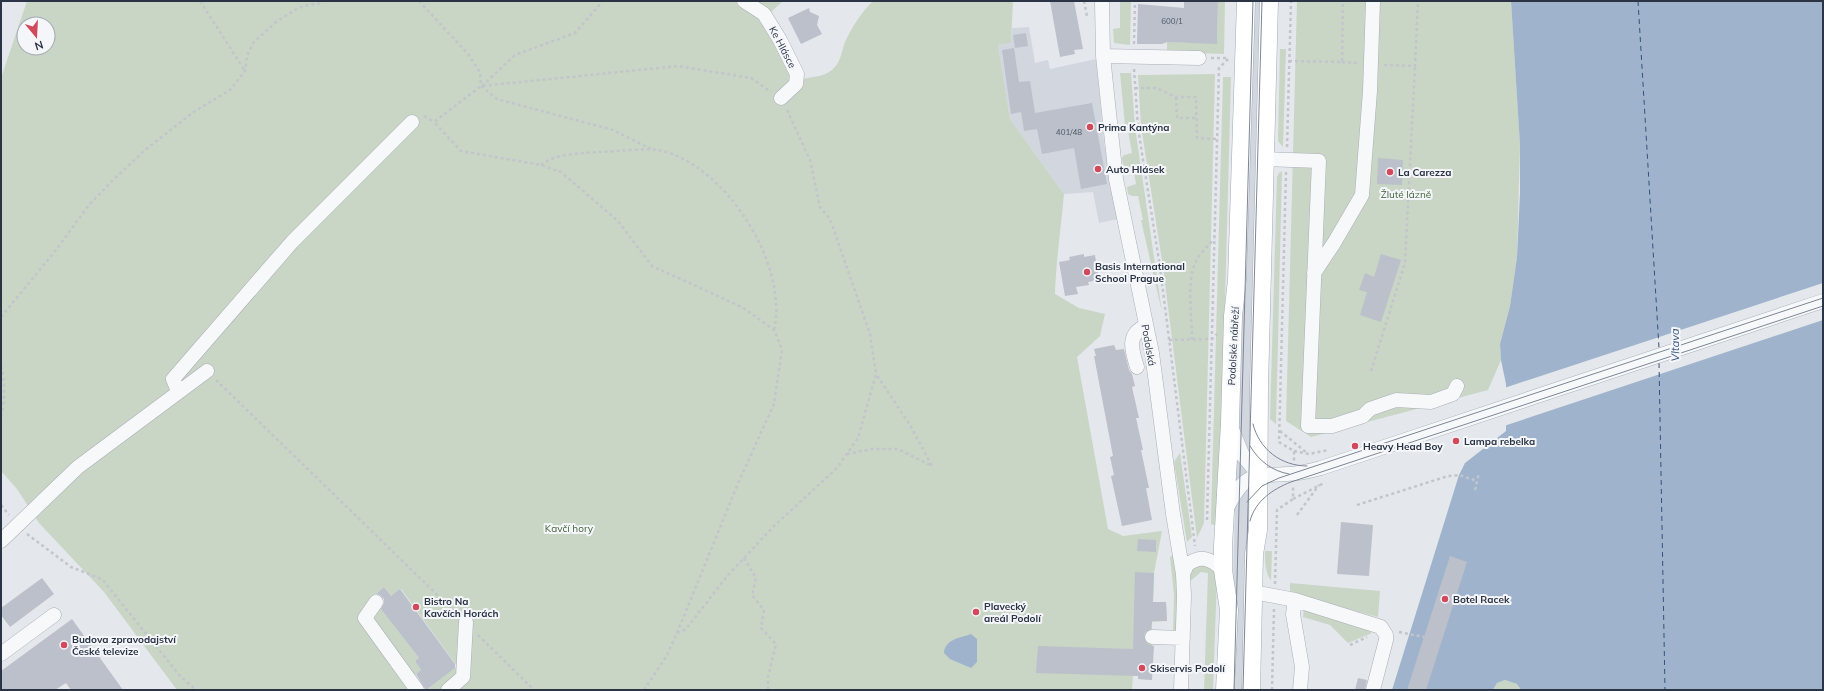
<svg xmlns="http://www.w3.org/2000/svg" width="1824" height="691" font-family="Mulish,sans-serif">
	<style>
		.built { fill: #d2d6de }
		.green { fill: #c9d6c5; fill-rule: evenodd }
		.water { fill: #9fb4cc }
		.pier { fill: #e4e7ec }
		.lines { fill: none; stroke-linecap: round; stroke-linejoin: round }
		.ferry { stroke: #34527a; stroke-width: 1; stroke-dasharray: 5 4; stroke-linecap: butt }
		.building { fill: #bbc0ca }
		.minor-casing { stroke: #a9aeb7; stroke-width: 15 }
		.major-casing { stroke: #a3abb8; stroke-width: 19 }
		.path { stroke: #c2c5cb; stroke-width: 2.5; stroke-dasharray: 3 3; stroke-linecap: butt }
		.minor { stroke: #f7f8fa; stroke-width: 14 }
		.major { stroke: #fff; stroke-width: 18 }
		.tram { stroke: #7d8696; stroke-width: 1 }
		.poi-dot { fill: #d1495b; stroke: #f4f6f9; stroke-width: 1.5 }
		.labels { text-anchor: middle; stroke-width: 4; stroke-linejoin: round; paint-order: stroke }
		.number-label { font-size: 8px; fill: #4f5766 }
		.street-label { font-size: 10px; fill: #2b3445; stroke: #f4f6f9 }
		.poi-label { font-size: 10px; font-weight: bold; fill: #2b3445; stroke: #f4f6f9; text-anchor: start }
		.park-label { font-size: 10px; fill: #3f6138; stroke: #f4f6f9 }
		.water-label { font-size: 11px; font-style: italic; fill: #34527a; stroke: #f4f6f9 }
	</style>
	<rect width="100%" height="100%" fill="#e4e7ec"/>
	<path class="built" d="M 1249,1 L 1265,1 L 1247,690 L 1230,690 Z
		M 1029,27 L 1035,63 L 1048,60 L 1050,69 L 1096,59 L 1104,143 L 1118,219 L 1099,223 L 1093,192 L 1064,194 L 1010,119 L 998,45 L 1011,43 L 1012,28 Z"/>
	<path class="green" d="M 27,1 L 783,1 L 771,12 L 791,48 L 802,79 C 811,77 824,77 832,70 C 841,62 841,53 845,42 C 852,27 861,13 873,1 L 1013,1 L 1011,43 L 998,45 L 1010,119 L 1064,194 C 1061,228 1056,260 1055,294 L 1079,308 L 1105,314 L 1100,336 L 1077,357 L 1108,529 L 1123,536 L 1162,531 L 1154,573 L 1153,602 L 1166,602 L 1167,621 L 1152,622 L 1152,680 L 1139,679 L 1138,676 L 1133,676 L 1132,690 L 426,690 L 457,666 L 401,589 L 391,596 L 384,587 L 372,597 L 419,658 L 415,661 L 421,670 L 412,677 L 423,690 L 177,690 L 104,592 L 39,523 L 17,489 L 1,471 L 1,78 ZM 24,24 L 48,24 L 48,48 L 24,48 Z
		M 1120,1 L 1131,1 L 1130,45 L 1114,43 L 1113,29 L 1120,28 Z
		M 1218,1 L 1225,1 L 1224,54 L 1167,52 L 1167,42 L 1217,43 Z
		M 1297,1 L 1511,1 L 1520,145 L 1517,257 L 1510,306 L 1500,344 L 1501,360 L 1488,390 L 1311,437 L 1286,421 Z
		M 1280,49 L 1286,49 L 1283,147 L 1278,141 Z
		M 1120,73 L 1131,73 L 1135,127 L 1162,312 L 1141,220 L 1143,220 L 1138,196 L 1132,196 L 1128,194 L 1127,187 L 1136,184 L 1133,167 L 1126,167 L 1123,165 L 1122,158 L 1124,155 L 1132,153 L 1127,125 L 1125,125 Z
		M 1215,74 L 1204,523 L 1197,538 L 1163,267 L 1141,126 L 1138,75 Z
		M 1223,77 L 1231,77 L 1219,526 L 1211,524 L 1211,520 Z
		M 1282,171 L 1276,424 L 1270,419 L 1277,177 L 1279,173 Z
		M 1180,453 L 1192,537 L 1187,542 L 1174,462 Z
		M 1265,551 L 1272,551 L 1271,581 C 1265,571 1265,562 1265,551 Z
		M 1175,554 L 1179,581 L 1178,628 L 1173,632 L 1174,595 L 1170,557 Z
		M 1198,564 L 1212,566 L 1217,576 L 1213,690 L 1204,690 L 1208,573 L 1201,572 L 1188,583 L 1190,570 Z
		M 1290,583 L 1380,591 L 1378,617 L 1290,594 Z
		M 1304,609 L 1366,629 L 1372,633 L 1348,643 L 1330,625 L 1303,617 Z
		M 1505,680 L 1517,684 L 1521,690 L 1493,690 L 1497,683 Z"/>
	<path class="water" d="M 1511,1 L 1823,1 L 1823,690 L 1521,690 L 1517,684 L 1505,680 L 1497,683 L 1493,690 L 1392,690 L 1459,475 L 1465,463 L 1506,431 L 1506,384 L 1501,360 L 1500,344 L 1510,306 L 1517,257 L 1520,193 L 1520,145 Z
		M 971,634 L 977,639 L 977,662 L 971,668 L 950,659 L 944,653 C 945,639 960,638 971,634 Z"/>
	<path class="pier" d="M 1823,283 L 1823,320 L 1504,426 L 1504,388 Z"/>
	<g class="lines">
		<path class="ferry" d="M 1638,1 L 1659,348
			M 1659,363 L 1665,690"/>
	</g>
	<path class="building" d="M 1050,1 L 1074,1 L 1083,49 L 1074,50 L 1075,54 L 1060,57 Z
		M 1184,1 L 1218,1 L 1217,44 L 1167,42 L 1162,44 L 1137,44 L 1138,4 L 1184,8 Z
		M 809,8 L 810,12 L 819,16 L 817,25 L 822,34 L 801,44 L 788,18 Z
		M 1026,33 L 1028,46 L 1015,48 L 1013,35 Z
		M 1014,48 L 1019,82 L 1030,81 L 1035,113 L 1092,103 L 1107,184 L 1081,189 L 1074,148 L 1042,154 L 1037,129 L 1024,131 L 1021,112 L 1011,114 L 1002,50 Z
		M 1378,158 L 1403,160 L 1402,185 L 1377,184 Z
		M 1084,254 L 1084,257 L 1095,255 L 1099,280 L 1088,282 L 1089,285 L 1076,287 L 1078,294 L 1065,296 L 1059,262 L 1070,260 L 1069,257 Z
		M 1381,254 L 1401,260 L 1381,322 L 1360,315 L 1367,292 L 1359,290 L 1365,273 L 1374,277 Z
		M 1114,345 L 1116,350 L 1124,349 L 1129,370 L 1132,374 L 1135,386 L 1132,387 L 1139,418 L 1136,418 L 1143,450 L 1141,450 L 1149,488 L 1146,488 L 1152,520 L 1122,526 L 1111,476 L 1114,475 L 1110,457 L 1113,456 L 1094,356 L 1096,356 L 1094,349 Z
		M 1341,522 L 1373,525 L 1369,576 L 1337,574 Z
		M 1138,539 L 1156,540 L 1156,552 L 1137,551 Z
		M 1450,556 L 1467,562 L 1426,690 L 1407,690 Z
		M 1135,572 L 1154,573 L 1153,602 L 1166,602 L 1167,621 L 1152,621 L 1151,629 L 1145,632 L 1144,636 L 1147,644 L 1154,646 L 1152,680 L 1138,679 L 1138,676 L 1036,673 L 1038,646 L 1133,649 Z
		M 42,578 L 54,594 L 10,627 L 1,615 L 1,608 Z
		M 384,587 L 391,596 L 400,589 L 455,664 L 455,668 L 426,690 L 416,674 L 421,670 L 415,661 L 419,658 L 381,609 L 384,603 L 384,599 L 380,595 L 376,594 Z
		M 72,619 L 123,690 L 71,690 L 66,683 L 55,690 L 1,690 L 1,671 Z
		M 1358,678 L 1367,680 L 1365,690 L 1355,690 Z"/>
	<g class="lines">
		<defs>
			<path id="minor" d="M 744,1 L 764,14 L 780,40 L 797,74 L 796,84 L 781,98
				M 1102,1 L 1103,56 L 1116,179 L 1152,353 L 1173,514 L 1183,574 L 1184,596 L 1181,690
				M 1103,56 L 1199,58
				M 1265,159 L 1319,161 L 1308,426 L 1332,426 L 1363,416 L 1370,409 L 1396,400 L 1431,402 L 1453,394 L 1457,386
				M 1314,273 L 1334,243 L 1362,195 L 1370,91 L 1373,1
				M 1137,367 C 1132,351 1126,334 1146,326
				M 178,391 L 173,379 L 292,242 L 412,122
				M 1231,427 L 1243,456 L 1259,475
				M 1227,508 C 1245,473 1251,476 1287,474 C 1298,474 1310,471 1321,468 L 1823,301
				M 1,541 L 78,467 L 207,371
				M 1183,574 L 1187,565 C 1201,554 1211,559 1223,570
				M 1253,592 L 1295,600
				M 376,602 L 365,618 L 417,690
				M 1152,637 L 1183,638
				M 1,654 L 54,615
				M 448,690 L 463,677 L 466,622
				M 1300,690 L 1302,667 L 1293,614 L 1295,600 L 1381,627 L 1386,635 L 1386,640 L 1373,690"/>
			<path id="major" d="M 1225,690 L 1229,610 L 1223,570 L 1223,546 L 1230,423 L 1233,316 L 1237,280 L 1246,1
				M 1251,690 L 1254,554 L 1258,530 L 1259,387 L 1269,1"/>
		</defs>
		<use href="#minor" class="minor-casing"/>
		<use href="#major" class="major-casing"/>
		<path class="path" d="M 200,1 L 245,71
			M 419,1 L 468,54 L 480,72 L 481,86 L 497,99 L 613,130 L 653,150
			M 1084,1 L 1087,16
			M 1134,44 L 1135,1
			M 1211,58 L 1228,58
			M 1289,61 L 1342,62 L 1343,1
			M 1342,62 L 1357,63
			M 1384,65 L 1415,66 L 1418,1
			M 1134,69 L 1138,128 L 1160,267 L 1195,546
			M 482,86 L 515,55 L 575,33 L 603,1
			M 1135,88 L 1156,88 L 1176,97 L 1196,97 L 1197,138 L 1217,139
			M 1176,97 L 1177,118 L 1196,118
			M 424,116 L 434,122
			M 1287,147 L 1291,1
			M 541,165 C 553,154 583,153 599,152 C 615,152 648,147 663,151 C 727,168 789,265 774,330
			M 1286,172 L 1279,442 L 1294,451 L 1294,461
			M 1,317 L 56,250 L 88,206 L 112,181 L 145,150 L 195,111 L 230,90 L 245,71 L 247,56 L 253,43 L 276,22 L 298,8 L 311,4 L 318,4 L 322,1
			M 1169,340 L 1212,339 L 1217,334
			M 1192,340 C 1192,316 1186,282 1196,261 C 1200,253 1208,246 1214,239
			M 1,366 C 5,382 5,401 1,417
			M 1371,371 L 1405,263 L 1415,66
			M 216,380 L 456,613
			M 1280,431 L 1307,453
			M 1294,451 L 1309,454 L 1328,450
			M 847,454 L 872,449 L 898,449 L 932,466 L 910,425 L 876,374
			M 1475,490 L 1479,473
			M 1293,499 L 1324,483
			M 1,505 L 9,515
			M 1357,505 L 1448,476 L 1459,475 L 1477,481
			M 1297,515 L 1319,485
			M 1207,520 L 1219,68 L 1228,59
			M 27,534 L 71,567 L 102,579 L 180,676 L 196,690
			M 744,558 L 756,578 L 752,595 L 764,610 L 761,628 L 776,644 L 768,677 L 768,690
			M 1275,584 L 1277,510 L 1293,499 L 1293,486
			M 1399,632 L 1424,637
			M 677,633 L 686,629 L 728,575 L 774,526 L 837,468 L 858,438 L 876,374 L 870,334 L 830,219 L 820,207 L 810,160 L 787,110
			M 478,635 L 534,690
			M 1350,645 L 1367,637
			M 644,690 L 666,657 L 677,633 L 739,481 L 774,404 L 782,349 L 774,330 L 742,307 L 652,266 L 618,221 L 561,172 L 541,165 L 461,151 L 434,122 L 481,86 L 678,66 L 751,78 L 771,92
			M 1272,690 L 1274,609"/>
		<use href="#minor" class="minor"/>
		<use href="#major" class="major"/>
		<path class="tram" d="M 1253,424 C 1259,449 1281,466 1307,466
			M 1250,446 C 1259,461 1272,471 1289,474
			M 1247,502 L 1262,486 L 1279,478 L 1823,298
			M 1250,521 C 1255,501 1273,489 1291,482 L 1823,306
			M 1234,690 L 1253,1
			M 1243,690 L 1262,1"/>
	</g>
	<g class="poi-dot">
		<circle cx="1090" cy="127" r="4"/>
		<circle cx="1098" cy="169" r="4"/>
		<circle cx="1390" cy="172" r="4"/>
		<circle cx="1087" cy="272" r="4"/>
		<circle cx="1456" cy="441" r="4"/>
		<circle cx="1355" cy="446" r="4"/>
		<circle cx="1445" cy="599" r="4"/>
		<circle cx="416" cy="607" r="4"/>
		<circle cx="976" cy="612" r="4"/>
		<circle cx="64" cy="645" r="4"/>
		<circle cx="1142" cy="668" r="4"/>
	</g>
	<g class="labels">
		<g class="number-label">
			<text x="1172" y="24">600/1</text>
			<text x="1069" y="135">401/48</text>
		</g>
		<g class="street-label">
			<text transform="translate(783 47) rotate(62)" y="4">Ke Hlásce</text>
			<text transform="translate(1149 345) rotate(80)" y="4">Podolská</text>
			<text transform="translate(1233 346) rotate(-87)" y="4">Podolské nábřeží</text>
		</g>
		<g class="poi-label">
			<text x="1098" y="131">Prima Kantýna</text>
			<text x="1106" y="173">Auto Hlásek</text>
			<text x="1398" y="176">La Carezza</text>
			<text x="1095" y="270">Basis International<tspan x="1095" dy="12">School Prague</tspan></text>
			<text x="1464" y="445">Lampa rebelka</text>
			<text x="1363" y="450">Heavy Head Boy</text>
			<text x="1453" y="603">Botel Racek</text>
			<text x="424" y="605">Bistro Na<tspan x="424" dy="12">Kavčích Horách</tspan></text>
			<text x="984" y="610">Plavecký<tspan x="984" dy="12">areál Podolí</tspan></text>
			<text x="72" y="643">Budova zpravodajství<tspan x="72" dy="12">České televize</tspan></text>
			<text x="1150" y="672">Skiservis Podolí</text>
		</g>
		<g class="park-label">
			<text x="1406" y="198">Žluté lázně</text>
			<text x="569" y="532">Kavčí hory</text>
		</g>
		<g class="water-label">
			<text transform="translate(1675 345) rotate(-91)" y="4">Vltava</text>
		</g>
	</g>
	<rect width="1824" height="691" fill="none" stroke="#2b3445" stroke-width="4"/>
	<g transform="translate(36 36) rotate(162)"><circle r="19" fill="#f4f6f9" stroke="#a4a8b1"/>
	<path d="M0-3L7 15L0 10L-7 15Z" fill="#d1495b"/>
	<text y="-6" font-size="11" font-weight="bold" text-anchor="middle" fill="#2b3445">N</text>
	</g>
</svg>
